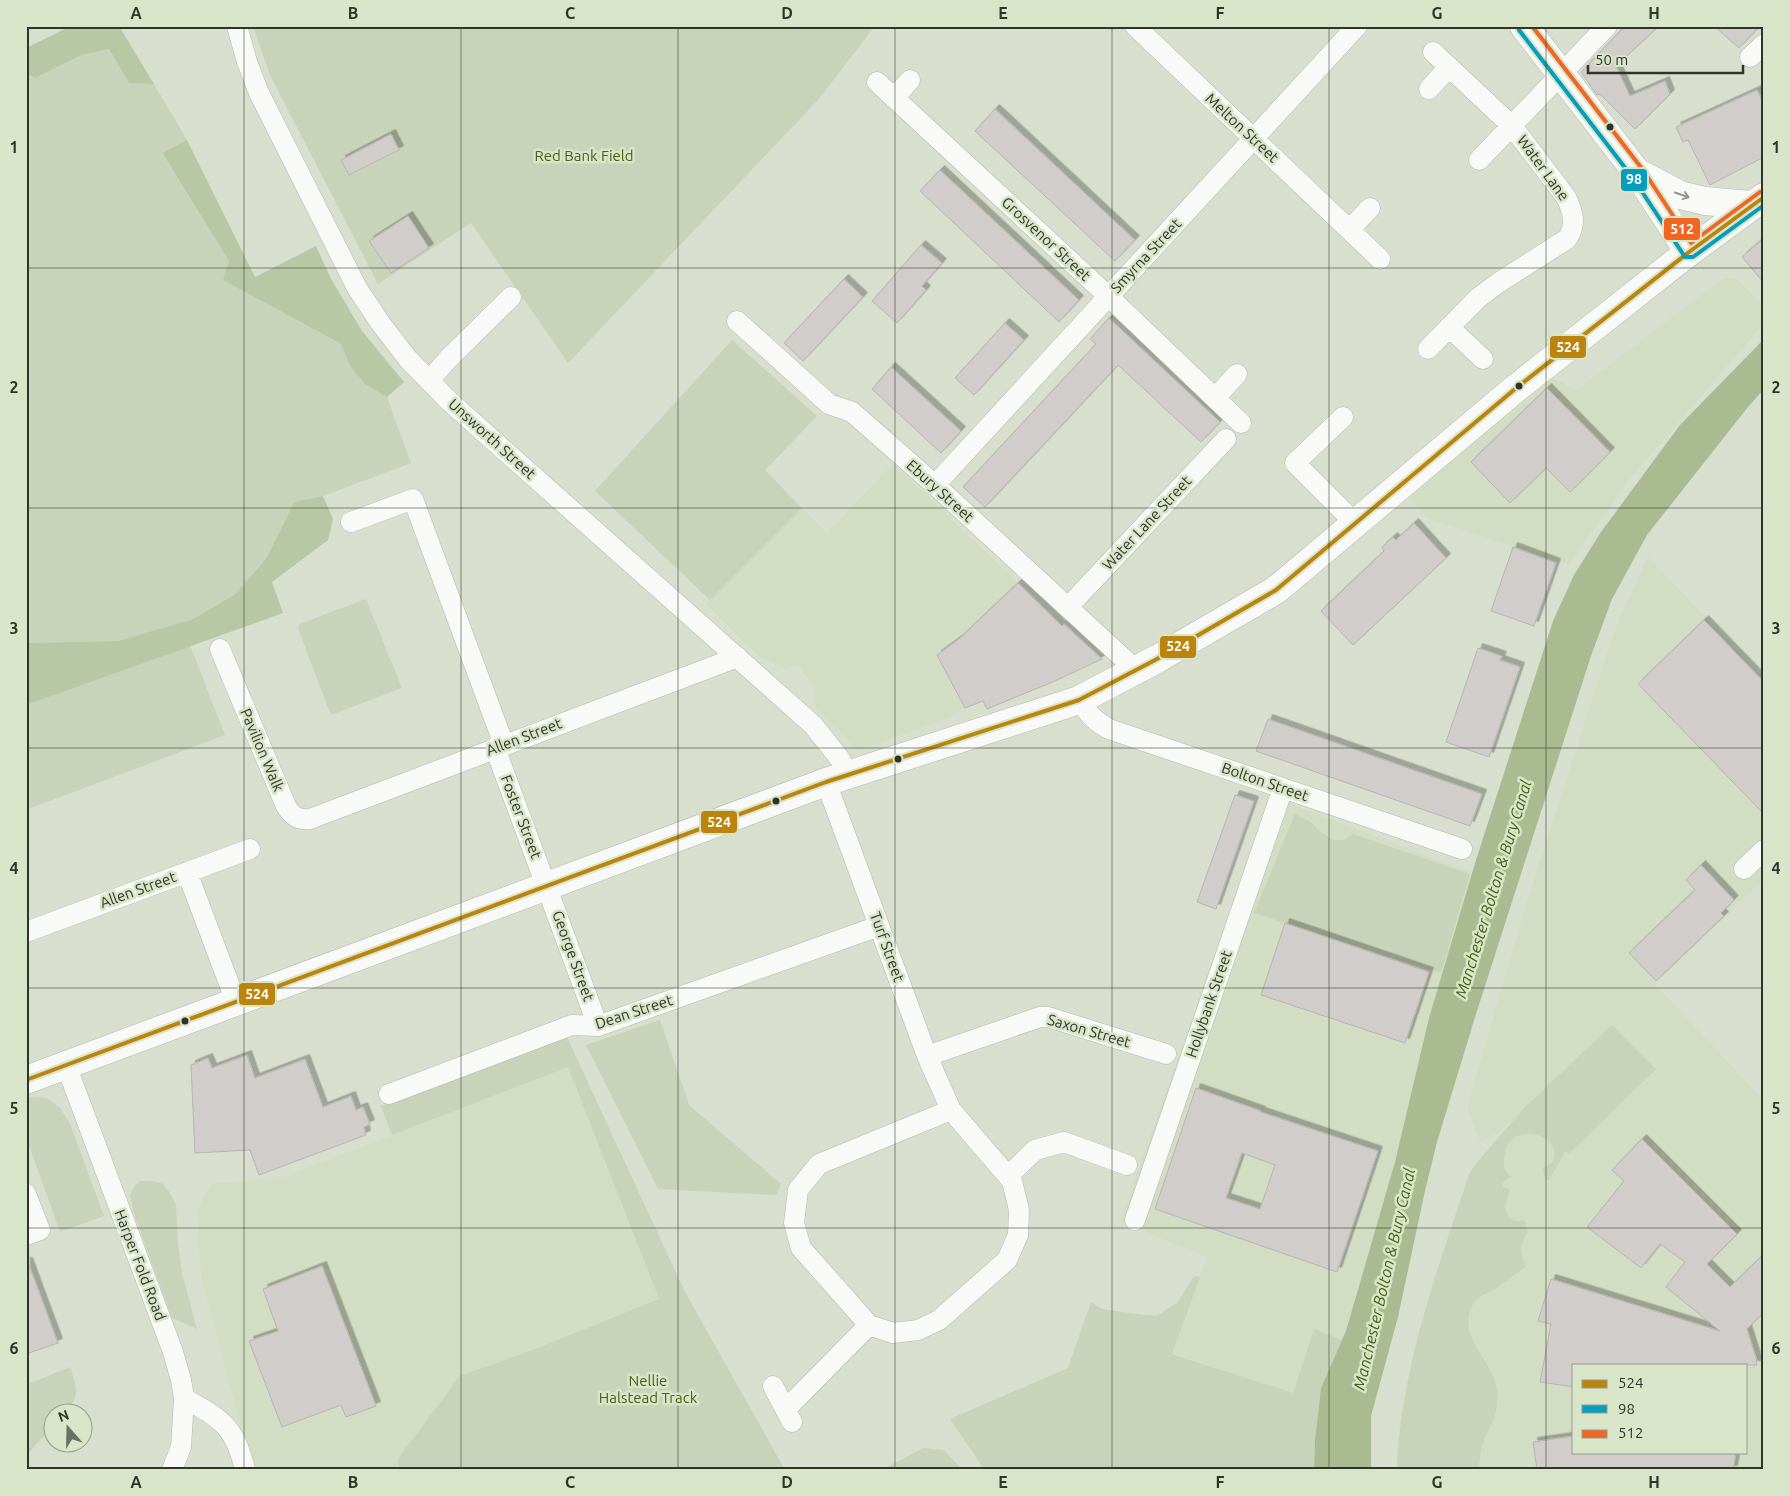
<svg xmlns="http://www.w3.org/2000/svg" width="1790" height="1496" font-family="Ubuntu,sans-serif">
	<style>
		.built { fill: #d2ddc3; fill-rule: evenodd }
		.green { fill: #c8d3b9 }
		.forest { fill: #b9c8a4 }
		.water { fill: #aabb91 }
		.building { fill: #d0cdcb; stroke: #b6b5b1; fill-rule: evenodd; filter: url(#shadow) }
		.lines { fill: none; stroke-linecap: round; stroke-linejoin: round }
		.street-casing { stroke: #b4b9ad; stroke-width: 21 }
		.secondary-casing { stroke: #b4b9ad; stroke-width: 29 }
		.primary-casing { stroke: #b4b9ad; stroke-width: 29 }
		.street { stroke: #f9faf8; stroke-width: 20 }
		.secondary { stroke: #f9faf8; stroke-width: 28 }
		.primary { stroke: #f9faf8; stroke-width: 28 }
		.bus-1-casing { stroke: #d9e5c9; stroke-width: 8 }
		.bus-2-casing { stroke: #d9e5c9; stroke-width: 8 }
		.bus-3-casing { stroke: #d9e5c9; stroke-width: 8 }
		.bus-1 { stroke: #bb840c; stroke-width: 4 }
		.bus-2 { stroke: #059dbe; stroke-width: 4 }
		.bus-3 { stroke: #f26522; stroke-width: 4 }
		.oneway { stroke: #949790 }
		.grid { fill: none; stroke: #2f3429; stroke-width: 1; stroke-opacity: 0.55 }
		.bus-dot { fill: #2f3429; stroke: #d9e5c9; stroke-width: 2 }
		.labels { text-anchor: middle; stroke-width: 5; stroke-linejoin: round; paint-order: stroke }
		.street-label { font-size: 15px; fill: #2f3429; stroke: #d9e5c9 }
		.park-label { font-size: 15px; fill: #496212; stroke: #d9e5c9 }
		.water-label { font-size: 16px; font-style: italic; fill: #47600f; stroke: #d9e5c9 }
		.line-badge { stroke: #d9e5c9; stroke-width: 2 }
		.badge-label { font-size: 14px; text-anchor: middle; font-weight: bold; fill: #fff }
		.neatline { fill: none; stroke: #2f3429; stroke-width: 2 }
		.grid-label { font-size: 16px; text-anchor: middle; font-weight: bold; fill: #2f3429 }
	</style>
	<defs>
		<filter id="shadow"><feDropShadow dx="4.5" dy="-4.5" stdDeviation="0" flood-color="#0004"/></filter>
	</defs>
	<rect width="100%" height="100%" fill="#d8dfcf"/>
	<path class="built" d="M 1724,278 L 1737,279 L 1764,307 L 1764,323 L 1629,480 L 1568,565 L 1425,517 L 1410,498 L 1476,440 L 1553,379 L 1564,383 L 1575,391 Z
		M 893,464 L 1018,583 L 959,639 L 937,655 L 965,708 L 948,719 L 858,750 L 816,708 L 814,687 L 798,665 L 786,669 L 760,657 L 706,604 L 802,508 L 827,533 Z
		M 1648,557 L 1764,678 L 1764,879 L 1655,984 L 1764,1101 L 1764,1470 L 1397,1470 L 1398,1440 L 1403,1402 L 1420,1328 L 1433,1283 L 1469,1175 L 1474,1166 L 1521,1112 L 1497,1133 L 1481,1143 L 1467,1108 L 1526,905 L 1611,641 L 1623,610 ZM 1574,1365 L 1746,1365 L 1746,1452 L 1574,1452 Z
		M 1270,796 L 1472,873 L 1429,1018 L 1395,1162 L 1346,1331 L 1342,1340 L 1314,1330 L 1293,1393 L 1172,1353 L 1207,1257 L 1120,1222 Z
		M 568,1067 L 659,1300 L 538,1348 L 460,1376 L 397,1460 L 400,1470 L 252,1470 L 201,1275 L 197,1210 L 211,1184 L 284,1177 Z"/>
	<path class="green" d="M 253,26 L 875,26 L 818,100 L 568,363 L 471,223 L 378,284 L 270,75 Z
		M 109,49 L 129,83 L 154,84 L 187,140 L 162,154 L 229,261 L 223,280 L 341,344 L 351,366 L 366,385 L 387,397 L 411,463 L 323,496 L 294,502 L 266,559 L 234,595 L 193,619 L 118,641 L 26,643 L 26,73 L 35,78 L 82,55 Z
		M 732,340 L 817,416 L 765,470 L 802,508 L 710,600 L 595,491 Z
		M 366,599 L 402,688 L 331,715 L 298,629 L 299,624 Z
		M 190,645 L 225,735 L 26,810 L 26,705 Z
		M 1295,814 L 1311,822 L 1318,830 L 1333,840 L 1344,840 L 1353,834 L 1470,874 L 1441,973 L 1254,913 Z
		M 660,1020 L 689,1105 L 781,1184 L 776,1195 L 658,1189 L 586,1045 Z
		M 1612,1025 L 1656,1069 L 1569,1154 L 1566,1151 L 1549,1180 L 1545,1179 L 1543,1170 L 1544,1167 L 1552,1163 C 1564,1137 1524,1125 1509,1142 C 1506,1146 1505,1152 1504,1157 C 1503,1167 1505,1172 1512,1177 L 1503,1182 L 1503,1187 L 1509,1189 C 1509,1200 1501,1207 1509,1217 C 1514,1222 1518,1221 1524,1220 L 1528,1232 C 1519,1243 1520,1254 1526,1266 C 1515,1274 1504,1284 1491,1291 C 1488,1293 1484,1294 1481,1296 C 1475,1300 1472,1305 1470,1311 C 1461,1344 1495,1361 1497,1392 C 1499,1414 1491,1424 1483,1443 C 1480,1451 1479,1461 1479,1470 L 1397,1470 C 1401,1368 1437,1271 1469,1175 L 1474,1166 L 1524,1108 Z
		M 566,1035 L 685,1292 L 785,1470 L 400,1470 L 397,1460 L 460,1376 L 538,1348 L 659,1299 L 568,1067 L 392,1135 L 381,1106 Z
		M 31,1097 L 47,1098 L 60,1108 L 70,1124 L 104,1216 L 60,1232 L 26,1137 L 26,1099 Z
		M 141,1181 L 152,1181 L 163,1184 L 170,1193 L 176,1205 L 178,1243 L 182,1274 L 197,1329 L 172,1318 L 134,1214 L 130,1195 L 135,1185 Z
		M 1194,1276 L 1200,1277 L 1172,1354 L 1293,1393 L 1314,1329 L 1342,1340 L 1321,1388 L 1315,1440 L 1314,1470 L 983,1470 L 982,1466 L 950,1419 L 1068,1368 L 1091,1302 L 1102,1309 L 1144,1315 L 1158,1315 L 1177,1303 Z
		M 70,1367 C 77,1389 81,1395 65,1413 L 52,1414 L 52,1427 L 26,1456 L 26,1385 Z
		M 923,1448 L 944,1450 L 963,1470 L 882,1470 Z"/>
	<path class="forest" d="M 71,26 L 119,26 L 154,84 L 129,83 L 109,49 L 82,55 L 35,78 L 26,73 L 26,48 Z
		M 187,140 L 255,277 L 316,246 L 331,279 L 362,331 L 404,382 L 387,397 L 366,385 L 350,366 L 341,344 L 223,280 L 229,261 L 162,153 Z
		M 323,496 L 333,519 L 328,540 L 272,582 L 283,613 L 26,705 L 26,643 L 118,641 L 193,619 L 234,595 L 266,559 L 294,502 Z"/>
	<path class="water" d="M 1764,339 L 1764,389 L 1748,407 L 1647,535 L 1612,599 L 1591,656 L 1476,1014 L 1437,1142 L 1425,1191 L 1398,1317 L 1371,1416 L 1371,1470 L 1314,1470 L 1315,1440 L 1321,1388 L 1346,1331 L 1395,1162 L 1429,1018 L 1476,860 L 1553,621 L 1574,575 L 1601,532 L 1680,425 Z"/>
	<path class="building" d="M 1625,26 L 1659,26 L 1616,66 L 1630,96 L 1665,81 L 1670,94 L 1635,129 L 1600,94 L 1597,95 L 1581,72 Z
		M 1714,26 L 1760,26 L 1739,48 Z
		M 1757,90 L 1764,104 L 1764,157 L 1710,185 L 1688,140 L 1683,142 L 1676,127 Z
		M 995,109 L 1135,240 L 1115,261 L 975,131 Z
		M 391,134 L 399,150 L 349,175 L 341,160 Z
		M 940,170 L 1079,300 L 1059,322 L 920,191 Z
		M 408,216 L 429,248 L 391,273 L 369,241 Z
		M 1764,238 L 1764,283 L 1742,257 Z
		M 921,245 L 942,263 L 922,286 L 926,290 L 897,323 L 872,301 Z
		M 844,279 L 863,297 L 803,361 L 784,343 Z
		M 1109,318 L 1220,422 L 1201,442 L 1118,365 L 985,507 L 963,487 L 1096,344 L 1090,339 Z
		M 1005,323 L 1024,340 L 974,395 L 955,378 Z
		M 891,367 L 961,431 L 941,453 L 872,389 Z
		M 1547,388 L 1610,452 L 1570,492 L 1546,468 L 1510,503 L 1471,462 Z
		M 1414,523 L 1446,558 L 1353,645 L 1321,611 L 1384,551 L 1382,547 L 1393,537 L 1396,540 Z
		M 1513,547 L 1556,563 L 1534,626 L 1491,611 Z
		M 1018,583 L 1062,626 L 1064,624 L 1102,659 L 1055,681 L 987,709 L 983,701 L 965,708 L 937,655 L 959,639 Z
		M 1704,620 L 1764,682 L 1764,814 L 1638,684 Z
		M 1478,648 L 1502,656 L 1500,660 L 1520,667 L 1489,757 L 1446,742 Z
		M 1268,719 L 1482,794 L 1470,826 L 1256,751 Z
		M 1235,795 L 1254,801 L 1216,909 L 1197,902 Z
		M 1701,865 L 1734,900 L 1721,913 L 1724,916 L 1656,981 L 1629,953 L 1695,890 L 1686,880 Z
		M 1285,923 L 1429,972 L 1405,1043 L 1261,995 Z
		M 247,1055 L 255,1078 L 305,1059 L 323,1107 L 351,1096 L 356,1110 L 363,1107 L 370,1124 L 364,1127 L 366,1135 L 259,1175 L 250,1150 L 195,1153 L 191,1065 L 208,1058 L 212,1068 Z
		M 1196,1088 L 1261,1111 L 1261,1112 L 1378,1151 L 1337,1272 L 1155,1209 ZM 1242,1153 L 1275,1165 L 1260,1209 L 1226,1198 Z
		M 1642,1139 L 1737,1234 L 1707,1264 L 1730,1287 L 1764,1254 L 1764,1312 L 1747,1329 L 1757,1361 L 1756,1360 L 1757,1365 L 1574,1365 L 1574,1387 L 1540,1382 L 1551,1324 L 1538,1321 L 1551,1279 L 1720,1331 L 1666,1287 L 1685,1262 L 1660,1244 L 1641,1268 L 1587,1227 L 1624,1181 L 1612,1170 Z
		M 26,1262 L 28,1262 L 58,1343 L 26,1354 Z
		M 322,1266 L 376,1406 L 346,1417 L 341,1405 L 282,1427 L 249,1341 L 278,1331 L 263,1289 Z
		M 1574,1436 L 1574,1452 L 1736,1452 L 1733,1470 L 1537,1470 L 1533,1442 Z"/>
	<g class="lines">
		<defs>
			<path id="street" d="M 237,26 L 247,62 L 259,93 L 357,288 L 381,324 L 408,359 L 449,401 L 813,725 L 840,759 L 848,775
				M 1135,26 L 1380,259
				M 1750,57 L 1764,44
				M 877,82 L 1108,296 L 1241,423
				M 1429,89 L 1449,67
				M 894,98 L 910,80
				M 1479,160 L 1607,26
				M 1349,230 L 1370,208
				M 737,321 L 829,404 L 852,412 L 935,485 L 1136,670
				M 1449,327 L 1483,359
				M 1428,349 L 1478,298 L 1498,283 L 1567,239 C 1577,225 1573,212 1566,197 L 1512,126 L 1433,52
				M 429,381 L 448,359 L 511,297
				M 1215,398 L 1237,374
				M 1343,417 L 1295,463 L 1355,523
				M 935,485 L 1357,26
				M 351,522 L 413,499 L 504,745
				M 1068,607 L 1226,439
				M 220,649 L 286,806 C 293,817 298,820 310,819 L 738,657
				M 1079,700 C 1088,713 1095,722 1109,729 L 1462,849
				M 495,748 L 598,1026
				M 826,782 L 927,1056 L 951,1110 L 1012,1181 L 1019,1210 L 1018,1235 L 1007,1260 L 939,1320 L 918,1330 L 893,1333 L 869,1325 L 801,1248 L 794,1223 L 798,1190 L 819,1164 L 951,1110
				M 1744,869 L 1764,850
				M 187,872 L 236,1002
				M 26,932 L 250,849
				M 927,1056 L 1040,1017 L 1048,1017 L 1166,1054
				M 66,1065 L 173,1352 L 181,1380 L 184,1398 L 181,1447 L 172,1470
				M 389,1094 L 572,1025 L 598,1026 L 879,926
				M 1008,1176 L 1035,1150 L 1064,1142 L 1127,1165
				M 26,1194 L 40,1230 L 26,1235
				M 1135,1220 L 1283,788
				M 773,1386 L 792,1422
				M 184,1398 C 221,1419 235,1426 245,1470
				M 786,1409 L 869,1325"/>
			<path id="secondary" d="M 1524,26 L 1638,174 L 1689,252
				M 1640,174 L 1680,195 L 1705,201 L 1751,205"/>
			<path id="primary" d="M 26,1080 L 826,782 L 1079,700 L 1157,659 L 1276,590 L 1515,389 L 1689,252 L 1764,197"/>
		</defs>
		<use href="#street" class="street-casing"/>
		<use href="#secondary" class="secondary-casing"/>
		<use href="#primary" class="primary-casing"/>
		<use href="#street" class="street"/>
		<use href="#secondary" class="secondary"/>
		<use href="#primary" class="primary"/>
		<defs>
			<path id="bus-1" d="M 26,1080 L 826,782 L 1079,700 L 1157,659 L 1276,590 L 1515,389 L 1689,252 L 1764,197"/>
			<path id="bus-2" d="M 1519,30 L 1633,178 L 1685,257 L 1693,257 L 1764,205"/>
			<path id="bus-3" d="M 1532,26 L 1643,170 L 1691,243 L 1760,192"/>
		</defs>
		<use href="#bus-1" class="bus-1-casing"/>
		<use href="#bus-2" class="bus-2-casing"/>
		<use href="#bus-3" class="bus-3-casing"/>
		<use href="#bus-1" class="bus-1"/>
		<use href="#bus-2" class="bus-2"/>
		<use href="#bus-3" class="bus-3"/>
	</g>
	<defs><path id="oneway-shaft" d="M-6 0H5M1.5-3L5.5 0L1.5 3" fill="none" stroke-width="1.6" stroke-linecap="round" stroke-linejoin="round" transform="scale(1.25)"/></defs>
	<use class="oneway" href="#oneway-shaft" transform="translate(1682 195) rotate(19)"/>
	<path class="grid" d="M 244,26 L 244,1470M 461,26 L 461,1470M 678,26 L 678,1470M 895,26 L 895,1470M 1112,26 L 1112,1470M 1329,26 L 1329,1470M 1546,26 L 1546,1470M 26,268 L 1764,268M 26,508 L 1764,508M 26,748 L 1764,748M 26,988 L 1764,988M 26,1228 L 1764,1228"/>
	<g class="bus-dot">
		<circle cx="1610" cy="127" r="4.5"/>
		<circle cx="1519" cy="386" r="4.5"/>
		<circle cx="898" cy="759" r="4.5"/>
		<circle cx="776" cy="801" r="4.5"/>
		<circle cx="185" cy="1021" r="4.5"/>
	</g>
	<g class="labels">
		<g class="street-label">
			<text transform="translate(1242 128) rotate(43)" y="5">Melton Street</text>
			<text transform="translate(1543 168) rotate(54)" y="5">Water Lane</text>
			<text transform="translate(1046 239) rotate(43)" y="5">Grosvenor Street</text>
			<text transform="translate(1146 256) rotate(-47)" y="5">Smyrna Street</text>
			<text transform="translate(492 439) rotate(42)" y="5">Unsworth Street</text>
			<text transform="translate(940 491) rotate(42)" y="5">Ebury Street</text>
			<text transform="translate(1147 523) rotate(-47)" y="5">Water Lane Street</text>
			<text transform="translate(524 737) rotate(-21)" y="5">Allen Street</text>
			<text transform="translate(262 750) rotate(67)" y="5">Pavilion Walk</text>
			<text transform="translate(1265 782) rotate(19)" y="5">Bolton Street</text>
			<text transform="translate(521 817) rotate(69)" y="5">Foster Street</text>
			<text transform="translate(138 890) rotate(-20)" y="5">Allen Street</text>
			<text transform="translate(887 947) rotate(70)" y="5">Turf Street</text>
			<text transform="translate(573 956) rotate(70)" y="5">George Street</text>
			<text transform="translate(1209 1004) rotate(-71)" y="5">Hollybank Street</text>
			<text transform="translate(634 1012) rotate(-18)" y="5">Dean Street</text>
			<text transform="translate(1089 1031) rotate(16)" y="5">Saxon Street</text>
			<text transform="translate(140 1265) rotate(69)" y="5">Harper Fold Road</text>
		</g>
		<g class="park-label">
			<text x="584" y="161">Red Bank Field</text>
			<text x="648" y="1386">Nellie<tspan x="648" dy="17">Halstead Track</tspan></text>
		</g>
		<g class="water-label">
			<text transform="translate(1493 889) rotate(-73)" y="6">Manchester Bolton &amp; Bury Canal</text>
			<text transform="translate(1384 1279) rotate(-77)" y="6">Manchester Bolton &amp; Bury Canal</text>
		</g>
	</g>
	<g class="line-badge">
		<rect x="1620" y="168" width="28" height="24" rx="5" fill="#059dbe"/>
		<rect x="1663" y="217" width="38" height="24" rx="5" fill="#f26522"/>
		<rect x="1549" y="335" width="38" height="24" rx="5" fill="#bb840c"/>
		<rect x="1159" y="635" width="38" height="24" rx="5" fill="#bb840c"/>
		<rect x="700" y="810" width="38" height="24" rx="5" fill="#bb840c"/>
		<rect x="238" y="982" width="38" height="24" rx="5" fill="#bb840c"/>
	</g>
	<g class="badge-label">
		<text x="1634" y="184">98</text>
		<text x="1682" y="234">512</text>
		<text x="1568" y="352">524</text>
		<text x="1178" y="651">524</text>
		<text x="719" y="827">524</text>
		<text x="257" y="999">524</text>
	</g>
	<rect width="1790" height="1496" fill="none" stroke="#d9e5c9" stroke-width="55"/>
	<rect x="1572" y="1364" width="175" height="90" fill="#d9e5c9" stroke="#959e89"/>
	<rect x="1582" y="1380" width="25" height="8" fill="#bb840c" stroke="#959e89"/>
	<text x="1618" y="1388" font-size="15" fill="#2f3429">524</text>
	<rect x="1582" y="1405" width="25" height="8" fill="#059dbe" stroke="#959e89"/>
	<text x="1618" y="1414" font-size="15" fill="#2f3429">98</text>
	<rect x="1582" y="1430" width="25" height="8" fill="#f26522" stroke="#959e89"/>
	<text x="1618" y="1438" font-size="15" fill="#2f3429">512</text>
	<g transform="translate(68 1428) rotate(340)"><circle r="24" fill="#d9e5c9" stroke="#959e89"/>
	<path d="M0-4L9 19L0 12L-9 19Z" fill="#6a7063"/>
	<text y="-8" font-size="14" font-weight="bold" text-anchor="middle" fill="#2f3429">N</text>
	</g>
	<path d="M1588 65v8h155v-8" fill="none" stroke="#2f3429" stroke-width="2.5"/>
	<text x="1595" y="65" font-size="15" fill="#2f3429" stroke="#d9e5c9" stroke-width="4" paint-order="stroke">50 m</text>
	<rect x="28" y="28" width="1734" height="1440" class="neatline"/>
	<g class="grid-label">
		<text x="136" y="19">A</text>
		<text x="353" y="19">B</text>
		<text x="570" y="19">C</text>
		<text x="787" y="19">D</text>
		<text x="1003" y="19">E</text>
		<text x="1220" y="19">F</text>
		<text x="1437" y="19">G</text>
		<text x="1654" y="19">H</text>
		<text x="14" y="153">1</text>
		<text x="1776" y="153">1</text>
		<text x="14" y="393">2</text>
		<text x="1776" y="393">2</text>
		<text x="14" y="634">3</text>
		<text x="1776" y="634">3</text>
		<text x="14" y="874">4</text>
		<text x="1776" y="874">4</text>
		<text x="14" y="1114">5</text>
		<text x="1776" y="1114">5</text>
		<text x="14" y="1354">6</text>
		<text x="1776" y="1354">6</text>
		<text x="136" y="1488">A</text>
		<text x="353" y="1488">B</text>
		<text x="570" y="1488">C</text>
		<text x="787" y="1488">D</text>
		<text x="1003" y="1488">E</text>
		<text x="1220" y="1488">F</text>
		<text x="1437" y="1488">G</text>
		<text x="1654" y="1488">H</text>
	</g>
</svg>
